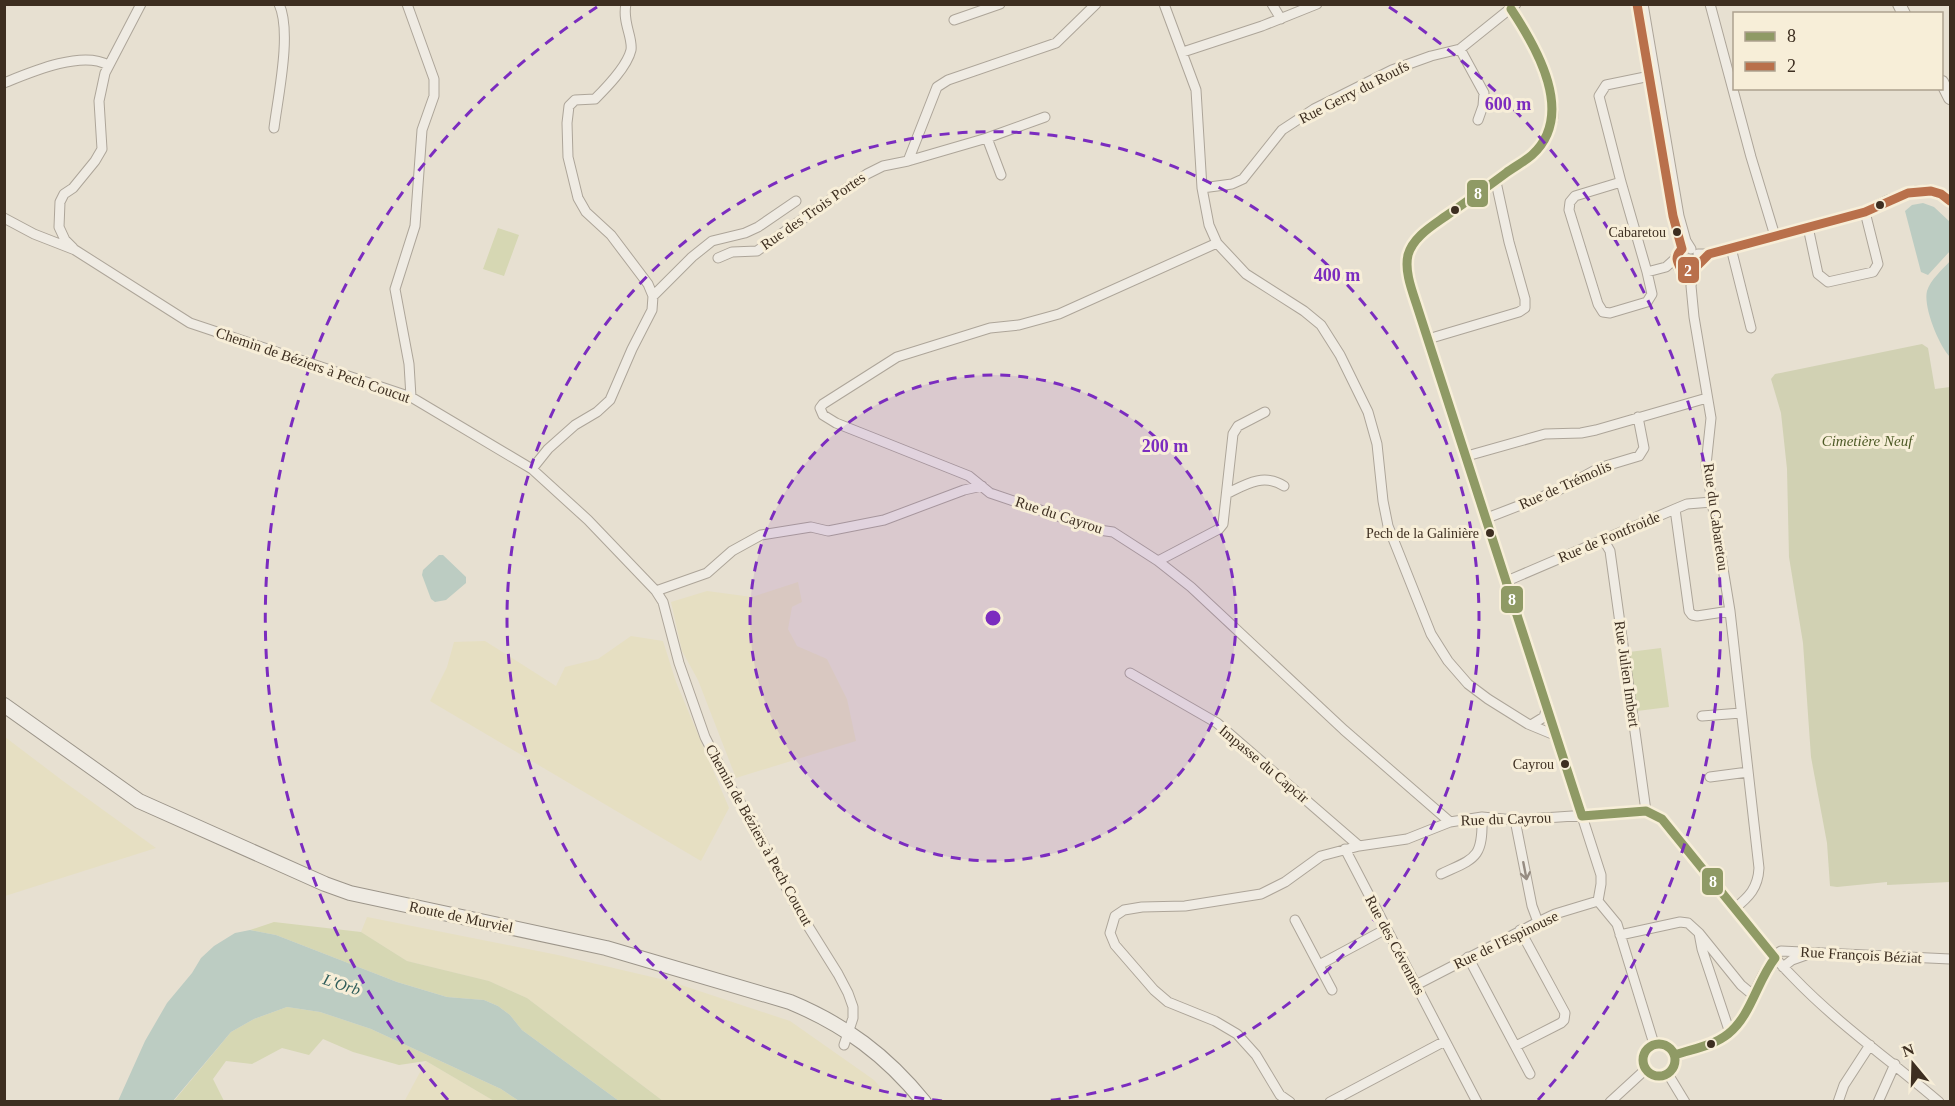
<svg xmlns="http://www.w3.org/2000/svg" width="1955" height="1106" font-family="Georgia,serif">
	<style>
		.farmland { fill: #e6dfc2 }
		.green { fill: #d6d7b3 }
		.cemetery { fill: #d1d1b3 }
		.water { fill: #bcccc2 }
		.lines { fill: none; stroke-linecap: round; stroke-linejoin: round }
		.minor-casing { stroke: #ada599; stroke-width: 11 }
		.tertiary-casing { stroke: #ada599; stroke-width: 14 }
		.secondary-casing { stroke: #9c958a; stroke-width: 16 }
		.minor { stroke: #efebe3; stroke-width: 9 }
		.tertiary { stroke: #efebe3; stroke-width: 12 }
		.secondary { stroke: #efebe3; stroke-width: 14 }
		.bus-1-casing { stroke: #f7eed8; stroke-width: 14 }
		.bus-2-casing { stroke: #f7eed8; stroke-width: 14 }
		.bus-1 { stroke: #8f9a65; stroke-width: 9 }
		.bus-2 { stroke: #b9704b; stroke-width: 9 }
		.oneway { stroke: #968c82 }
		.ring { fill: none; stroke: #7b2cbf; stroke-width: 3; stroke-dasharray: 10 8 }
		.bus-dot { fill: #3d2e20; stroke: #f7eed8; stroke-width: 2 }
		.labels { text-anchor: middle; stroke-width: 6; stroke-linejoin: round; paint-order: stroke }
		.bus-label { font-size: 14px; fill: #3d2e20; stroke: #f7eed8; text-anchor: end }
		.street-label { font-size: 15px; fill: #3d2e20; stroke: #f7eed8 }
		.park-label { font-size: 15px; font-style: italic; fill: #4d5a26; stroke: #f7eed8 }
		.water-label { font-size: 16px; font-style: italic; fill: #2f5d5a; stroke: #f7eed8 }
		.centre { fill: #7b2cbf; stroke: #f7eed8; stroke-width: 3 }
		.ring-label { font-size: 18px; text-anchor: middle; font-weight: bold; fill: #7b2cbf; stroke: #f7eed8; stroke-width: 6; stroke-linejoin: round; paint-order: stroke }
		.line-badge { stroke: #f7eed8; stroke-width: 2 }
		.badge-label { font-size: 16px; text-anchor: middle; font-weight: bold; fill: #fff }
	</style>
	<rect width="100%" height="100%" fill="#e7e0d1"/>
	<path class="farmland" d="M 798,582 L 802,602 L 792,607 L 788,629 L 797,646 L 827,659 L 847,699 L 856,741 L 736,778 L 698,680 L 682,651 L 671,602 L 707,591 L 752,597 Z
		M 631,636 L 663,641 L 676,682 L 729,808 L 701,861 L 430,701 L 447,667 L 454,642 L 485,641 L 556,686 L 565,667 L 598,659 Z
		M 5,737 L 63,781 L 156,848 L 5,896 Z
		M 367,917 L 558,955 L 669,981 L 790,1021 L 874,1080 L 893,1101 L 663,1101 L 527,998 L 489,981 L 407,961 L 361,932 Z
		M 426,1061 L 494,1101 L 404,1102 Z"/>
	<path class="green" d="M 498,228 L 519,235 L 504,276 L 483,269 Z
		M 1661,648 L 1669,707 L 1637,711 L 1629,652 Z
		M 274,922 L 361,932 L 407,961 L 489,981 L 527,998 L 663,1101 L 619,1101 L 522,1030 L 510,1015 L 498,1006 L 484,1000 L 447,997 L 397,982 L 276,935 L 250,930 Z
		M 287,1007 L 320,1012 L 371,1029 L 501,1089 L 519,1101 L 494,1101 L 426,1061 L 399,1065 L 353,1052 L 323,1039 L 309,1055 L 282,1048 L 252,1064 L 226,1061 L 213,1079 L 224,1101 L 173,1102 L 231,1032 L 254,1019 Z"/>
	<path class="cemetery" d="M 1922,344 L 1928,348 L 1935,389 L 1950,387 L 1950,882 L 1887,885 L 1887,882 L 1837,887 L 1830,886 L 1827,843 L 1811,757 L 1803,643 L 1789,557 L 1787,469 L 1781,413 L 1771,379 L 1775,374 Z"/>
	<path class="water" d="M 1923,203 L 1934,207 L 1950,222 L 1950,251 L 1928,275 L 1921,272 L 1905,211 L 1912,205 Z
		M 1950,261 L 1950,357 C 1939,346 1923,307 1927,291 C 1930,280 1943,269 1950,261 Z
		M 439,555 L 443,555 L 466,577 L 466,583 L 446,600 L 435,602 L 431,599 L 422,575 L 423,570 Z
		M 250,930 L 276,935 L 397,982 L 447,997 L 484,1000 L 498,1006 L 510,1015 L 522,1030 L 619,1101 L 519,1101 L 501,1089 L 371,1029 L 320,1012 L 287,1007 L 254,1019 L 231,1032 L 173,1101 L 118,1101 L 145,1041 L 167,1003 L 192,973 L 201,958 L 214,946 L 235,933 Z"/>
	<g class="lines">
		<defs>
			<path id="minor" d="M 407,4 L 434,79 L 434,96 L 422,130 L 415,226 L 395,289 L 409,364 L 411,397
				M 1164,4 L 1196,90 L 1202,188 L 1209,225 L 1217,243 L 1246,274 L 1304,311 L 1321,325 L 1340,355 L 1368,412 L 1377,444 L 1383,501 L 1388,526 L 1431,634 L 1448,661 L 1468,684 L 1488,699 L 1528,724 L 1557,736
				M 1272,4 L 1281,19
				M 1637,4 L 1643,41
				M 1643,4 L 1679,216 L 1686,241 L 1691,249
				M 1710,4 L 1751,157 L 1775,236
				M 1511,9 C 1526,30 1557,91 1553,117 C 1551,130 1541,143 1533,154 L 1427,229 C 1419,237 1411,245 1408,256 C 1404,272 1422,321 1428,339 L 1601,875 L 1601,884 L 1598,901 L 1617,924 L 1654,1044
				M 954,20 L 1000,4
				M 1460,49 L 1484,93 L 1483,106 L 1478,120
				M 1183,52 L 1262,26 L 1317,4
				M 1650,76 L 1606,85 L 1599,96 L 1621,182 L 1647,272 L 1666,267 L 1676,258
				M 4,83 C 31,72 82,50 108,65
				M 274,128 C 278,96 292,32 279,4
				M 987,138 L 1001,175
				M 908,161 L 987,138 L 1045,117
				M 1621,182 L 1575,196 L 1570,202 L 1569,210 L 1598,304 L 1603,312 L 1610,313 L 1647,302 L 1652,294 L 1647,272
				M 1202,188 L 1232,184 L 1243,179 L 1282,130 L 1314,109 L 1392,70 L 1431,56 L 1460,49 L 1516,4
				M 1669,193 L 1673,216 L 1682,249
				M 4,218 L 34,234 L 75,250 L 190,323 L 411,397 L 532,469 L 588,520 L 656,591 L 663,602 L 679,663 L 705,737 L 731,788 L 747,813 L 798,910 L 838,974 L 848,993 L 853,1007 L 853,1018 L 844,1045
				M 1808,227 L 1818,274 L 1828,282 L 1873,272 L 1878,264 L 1865,212
				M 1217,243 L 1059,314 L 1019,325 L 990,328 L 897,357 L 823,404 L 820,408 L 823,415 L 836,423 L 969,476 L 990,493 L 1099,530 L 1113,532 L 1158,561 L 1191,587 L 1344,730 L 1450,822 L 1482,817 L 1515,820 L 1646,811
				M 73,248 L 65,240 L 59,227 L 60,202 L 64,194 L 73,188 L 95,161 L 102,149 L 99,101 L 105,73 L 141,4
				M 1731,248 L 1751,328
				M 1698,254 L 1709,254 L 1865,212 L 1888,200 L 1916,191 L 1930,190 L 1944,195 L 1950,201
				M 1676,256 L 1678,267 L 1688,272 C 1697,270 1702,260 1709,254
				M 718,258 L 732,252 L 757,251 L 867,174 L 883,166 L 908,161 L 937,87 L 948,80 L 1056,43 L 1096,4
				M 1694,270 L 1691,286 L 1694,317 L 1711,418 L 1706,465 L 1730,611 L 1759,868 C 1758,888 1749,897 1734,909
				M 653,296 L 692,257 L 712,241 L 745,233 L 758,227 L 796,201
				M 1428,339 L 1519,312 L 1525,308 L 1525,299 L 1509,242 L 1496,182
				M 1467,456 L 1545,434 L 1581,433 L 1596,430 L 1707,398
				M 532,469 L 548,449 L 575,425 L 597,412 L 610,400 L 632,349 L 652,310 L 653,296 L 648,284 L 611,235 L 586,212 L 578,198 L 568,157 L 567,123 L 569,106 L 575,100 L 595,99 C 606,88 627,67 631,50 C 633,37 622,22 626,4
				M 1228,493 C 1246,484 1264,473 1284,486
				M 1675,509 L 1689,611 L 1692,615 L 1697,616 L 1730,611
				M 1487,518 L 1557,491 L 1599,468 L 1639,456 L 1644,448 L 1638,417
				M 1603,539 L 1610,551 L 1646,811
				M 1158,561 L 1219,529 L 1223,524 L 1233,434 L 1238,426 L 1265,412
				M 1507,581 L 1675,509 L 1687,504 L 1712,502
				M 656,591 L 707,573 L 732,551 L 761,535 L 811,527 L 828,531 L 884,520 L 964,490 L 982,486
				M 1130,673 L 1217,723 L 1359,846
				M 1702,716 L 1741,713
				M 1531,725 L 1544,717 L 1547,707
				M 1710,777 L 1748,772
				M 1646,811 L 1662,819 C 1707,871 1745,928 1793,977 C 1837,1023 1890,1060 1939,1102
				M 1515,820 L 1532,906 L 1538,922
				M 1345,849 L 1477,1102
				M 1441,874 C 1475,858 1483,859 1482,817
				M 1295,920 L 1332,990
				M 1699,933 L 1702,949 L 1730,1033
				M 1620,935 L 1680,922 L 1688,923 L 1699,933 L 1741,985 L 1753,995
				M 1773,956 L 1781,951 L 1950,959
				M 1468,957 L 1530,1074
				M 1319,965 L 1386,929
				M 1783,967 L 1792,960 L 1806,955
				M 1416,985 L 1538,922 L 1555,914 L 1598,901
				M1643 1060a16 16 0 1 1 32 0a16 16 0 1 1-32 0Z
				M 1516,1046 L 1561,1023 L 1564,1020 L 1565,1013 L 1520,930
				M 1675,1055 C 1692,1049 1713,1045 1728,1034 C 1751,1016 1754,980 1775,958
				M 1668,1074 L 1685,1102
				M 1290,1102 L 1280,1095 L 1256,1055 L 1237,1034 L 1215,1021 L 1168,1002 L 1154,990 L 1115,945 L 1110,933 L 1115,916 L 1124,910 L 1142,907 L 1185,906 L 1261,894 L 1285,882 L 1321,856 L 1359,846 L 1407,839 L 1450,822
				M 1330,1102 L 1445,1041
				M 1610,1102 L 1646,1069
				M 1838,1102 L 1844,1085 L 1870,1045
				M 1878,1102 L 1895,1064"/>
			<path id="tertiary" d="M 1899,4 L 1904,14
				M 1942,82 L 1950,98"/>
			<path id="secondary" d="M 4,705 L 139,801 L 325,884 L 350,893 L 606,948 L 790,1002 C 845,1025 886,1055 924,1102"/>
		</defs>
		<use href="#minor" class="minor-casing"/>
		<use href="#tertiary" class="tertiary-casing"/>
		<use href="#secondary" class="secondary-casing"/>
		<use href="#minor" class="minor"/>
		<use href="#tertiary" class="tertiary"/>
		<use href="#secondary" class="secondary"/>
		<defs>
			<path id="bus-1" d="M 1511,9 C 1537,48 1576,115 1532,155 C 1524,162 1514,167 1506,173 C 1486,188 1466,202 1446,216 C 1432,226 1413,237 1408,255 C 1404,272 1413,293 1418,309 L 1582,816
				M 1646,811 L 1662,819 L 1775,958
				M 1582,816 L 1646,811
				M1643 1060a16 16 0 1 1 32 0a16 16 0 1 1-32 0Z
				M 1675,1055 C 1692,1049 1713,1046 1728,1034 C 1751,1016 1757,981 1775,958"/>
			<path id="bus-2" d="M 1637,4 L 1673,216 L 1682,249 C 1674,257 1677,262 1682,271 L 1694,269 L 1709,254 L 1865,212 L 1908,193 L 1931,191 L 1941,194 L 1950,201"/>
		</defs>
		<use href="#bus-1" class="bus-1-casing"/>
		<use href="#bus-2" class="bus-2-casing"/>
		<use href="#bus-1" class="bus-1"/>
		<use href="#bus-2" class="bus-2"/>
	</g>
	<defs><path id="oneway-shaft" d="M-6 0H5M1.5-3L5.5 0L1.5 3" fill="none" stroke-width="1.6" stroke-linecap="round" stroke-linejoin="round" transform="scale(1.5)"/></defs>
	<use class="oneway" href="#oneway-shaft" transform="translate(1525 871) rotate(79)"/>
	<circle cx="993" cy="618" r="243" fill="#7b2cbf" fill-opacity=".12"/>
	<g class="ring">
		<circle cx="993" cy="618" r="243"/>
		<path d="M942 1101A486 486 0 1 1 1044 1101"/>
		<path d="M448 1100A728 728 0 0 1 597 7M1389 7A728 728 0 0 1 1538 1100"/>
	</g>
	<g class="bus-dot">
		<circle cx="1880" cy="205" r="5"/>
		<circle cx="1455" cy="210" r="5"/>
		<circle cx="1677" cy="232" r="5"/>
		<circle cx="1490" cy="533" r="5"/>
		<circle cx="1565" cy="764" r="5"/>
		<circle cx="1711" cy="1044" r="5"/>
	</g>
	<g class="labels">
		<g class="bus-label">
			<text x="1666" y="237">Cabaretou</text>
			<text x="1479" y="538">Pech de la Galinière</text>
			<text x="1554" y="769">Cayrou</text>
		</g>
		<g class="street-label">
			<text transform="translate(1354 92) rotate(-27)" y="5">Rue Gerry du Roufs</text>
			<text transform="translate(813 211) rotate(-35)" y="5">Rue des Trois Portes</text>
			<text transform="translate(313 365) rotate(19)" y="5">Chemin de Béziers à Pech Coucut</text>
			<text transform="translate(1565 485) rotate(-24)" y="5">Rue de Trémolis</text>
			<text transform="translate(1059 515) rotate(18)" y="5">Rue du Cayrou</text>
			<text transform="translate(1716 517) rotate(82)" y="5">Rue du Cabaretou</text>
			<text transform="translate(1609 537) rotate(-23)" y="5">Rue de Fontfroide</text>
			<text transform="translate(1627 674) rotate(82)" y="5">Rue Julien Imbert</text>
			<text transform="translate(1264 764) rotate(40)" y="5">Impasse du Capcir</text>
			<text transform="translate(1506 819) rotate(-2)" y="5">Rue du Cayrou</text>
			<text transform="translate(759 835) rotate(61)" y="5">Chemin de Béziers à Pech Coucut</text>
			<text transform="translate(461 917) rotate(12)" y="5">Route de Murviel</text>
			<text transform="translate(1506 940) rotate(-26)" y="5">Rue de l'Espinouse</text>
			<text transform="translate(1395 945) rotate(62)" y="5">Rue des Cévennes</text>
			<text transform="translate(1861 955) rotate(3)" y="5">Rue François Béziat</text>
		</g>
		<g class="park-label">
			<text x="1867" y="446">Cimetière Neuf</text>
		</g>
		<g class="water-label">
			<text transform="translate(342 984) rotate(18)" y="6">L'Orb</text>
		</g>
	</g>
	<circle cx="993" cy="618" r="9" class="centre"/>
	<g class="ring-label">
		<text x="1508" y="110">600 m</text>
		<text x="1337" y="281">400 m</text>
		<text x="1165" y="452">200 m</text>
	</g>
	<g class="line-badge">
		<rect x="1466" y="179" width="23" height="29" rx="6" fill="#8f9a65"/>
		<rect x="1677" y="256" width="23" height="28" rx="6" fill="#b9704b"/>
		<rect x="1500" y="585" width="24" height="29" rx="6" fill="#8f9a65"/>
		<rect x="1701" y="867" width="23" height="29" rx="6" fill="#8f9a65"/>
	</g>
	<g class="badge-label">
		<text x="1478" y="199">8</text>
		<text x="1688" y="276">2</text>
		<text x="1512" y="605">8</text>
		<text x="1713" y="887">8</text>
	</g>
	<rect width="1955" height="1106" fill="none" stroke="#3d2e20" stroke-width="12"/>
	<rect x="1733" y="12" width="210" height="78" fill="#f7eed8" stroke="#ada18e" stroke-width="1.5"/>
	<rect x="1745" y="32" width="30" height="9" fill="#8f9a65" stroke="#ada18e" stroke-width="1.5"/>
	<text x="1787" y="42" font-size="18" fill="#3d2e20">8</text>
	<rect x="1745" y="62" width="30" height="9" fill="#b9704b" stroke="#ada18e" stroke-width="1.5"/>
	<text x="1787" y="72" font-size="18" fill="#3d2e20">2</text>
	<g transform="translate(1913 1064) rotate(341)" stroke="#f7eed8" stroke-width="4.5" paint-order="stroke">
	<path d="M0-4.5L10 22L0 15L-10 22Z" fill="#3d2e20"/>
	<text y="-9" font-size="16" font-weight="bold" text-anchor="middle" fill="#3d2e20">N</text>
	</g>
</svg>
